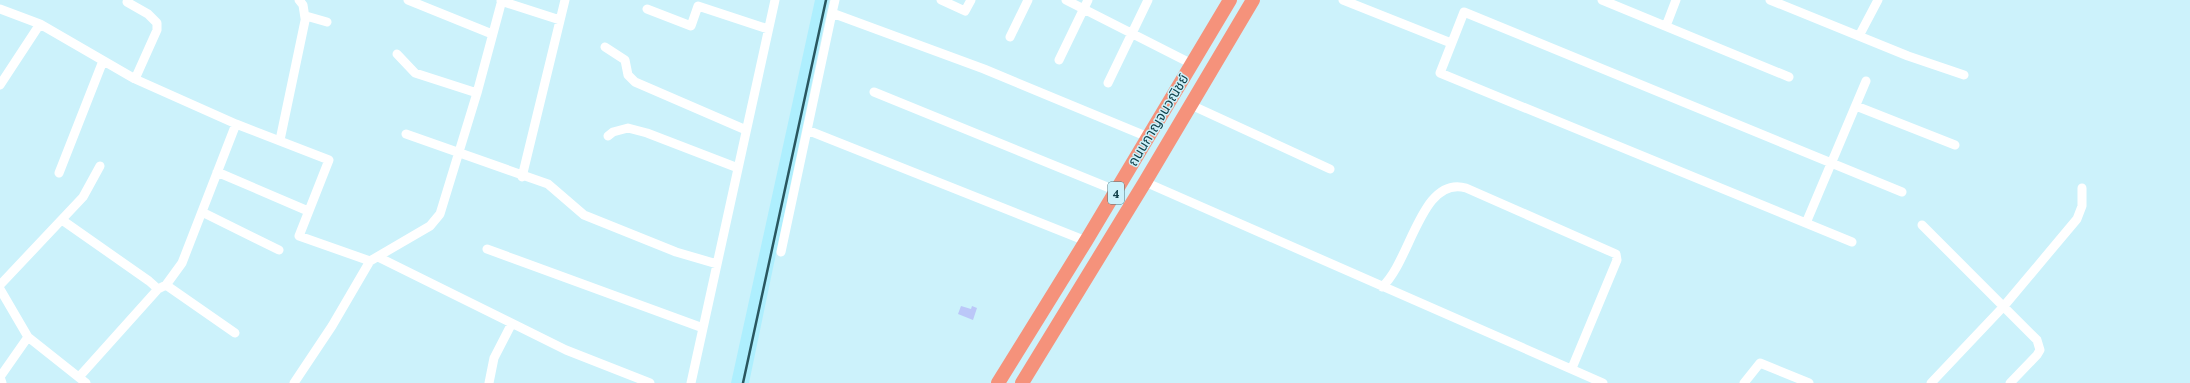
<svg xmlns="http://www.w3.org/2000/svg" width="2190" height="383" font-family="'Crimson Pro','Noto Sans Thai',serif">
	<style>
		.built { fill: #aeeffe }
		.water { fill: #bbc7f8 }
		.lines { fill: none; stroke-linecap: round; stroke-linejoin: round }
		.minor { stroke: #fff; stroke-width: 9 }
		.highway { stroke: #f5927b; stroke-width: 14 }
		.rail { stroke: #295760; stroke-width: 2.5 }
		.labels { text-anchor: middle; stroke-width: 3; stroke-linejoin: round; paint-order: stroke }
		.shield { fill: #ccf2fb; stroke: #4a7680; stroke-width: 1 }
		.shield-label { font-size: 13px; font-weight: bold; fill: #12414b }
		.street-label { font-size: 14px; fill: #12414b; stroke: #ccf2fb }
	</style>
	<rect width="100%" height="100%" fill="#ccf2fb"/>
	<path class="built" d="M 815,0 L 829,0 L 749,383 L 731,383 Z"/>
	<path class="water" d="M 961,306 L 971,309 L 972,306 L 977,308 L 973,320 L 958,314 Z"/>
	<g class="lines">
		<path class="minor" d="M 299,0 L 303,5 L 305,18
			M 408,0 L 492,34
			M 941,0 L 965,11 L 971,0
			M 1066,0 L 1192,64
			M 1343,0 L 1451,43
			M 1602,0 L 1789,77
			M 1770,0 L 1908,56 L 1964,75
			M 501,1 L 560,20
			M 127,2 L 148,14 L 157,23 L 157,30 L 135,79
			M 0,9 L 40,24 L 135,79 L 236,124 L 329,160 L 299,236 L 370,261
			M 647,9 L 691,26 L 698,6 L 768,29
			M 832,13 L 835,0
			M 1666,26 L 1676,0
			M 1859,36 L 1878,0
			M 1010,37 L 1028,0
			M 605,47 L 625,60 L 628,75 L 635,82 L 746,130
			M 397,54 L 415,73 L 477,93
			M 1059,60 L 1088,0
			M 1108,83 L 1148,0
			M 0,85 L 40,24
			M 874,92 L 1117,191
			M 1191,105 L 1330,169
			M 1856,106 L 1955,145
			M 807,130 L 1086,241
			M 406,134 L 548,184 L 584,215 L 676,252 L 717,264
			M 608,136 L 613,132 L 628,128 L 647,133 L 738,168
			M 280,140 L 306,16 L 327,22
			M 217,172 L 308,211
			M 59,173 L 103,61
			M 522,177 L 565,0
			M 1145,182 L 1603,383
			M 202,212 L 279,250
			M 62,220 L 149,281 L 158,289
			M 1806,223 L 1866,81
			M 1922,225 L 2037,340 L 2040,350 L 2037,355 L 2010,383
			M 1852,242 L 1440,73 L 1464,12 L 1902,192
			M 487,249 L 703,328
			M 781,252 L 832,13 L 984,69 L 1148,137
			M 378,257 L 566,350 L 650,383
			M 0,285 L 83,197 L 100,166
			M 166,285 L 235,333
			M 1382,287 C 1411,261 1421,175 1466,188 L 1616,254 L 1617,260 L 1572,368
			M 0,289 L 28,337 L 86,383
			M 79,377 L 158,289 L 166,285 L 182,263 L 236,124
			M 2,383 L 0,377 L 28,337
			M 294,383 L 332,326 L 370,261 L 430,226 L 440,214 L 477,93 L 502,0
			M 489,383 L 494,358 L 511,325
			M 691,383 L 775,0
			M 1744,383 L 1760,363 L 1809,383
			M 1931,383 L 2004,306 L 2077,219 L 2082,206 L 2082,188"/>
		<path class="highway" d="M 998,383 L 1086,241 L 1230,0
			M 1022,383 L 1145,182 L 1253,0"/>
		<path class="rail" d="M 743,383 L 826,0"/>
	</g>
	<g class="labels">
		<rect class="shield" x="1108" y="182" width="16" height="22" rx="3"/>
		<g class="shield-label">
			<text x="1116" y="198">4</text>
		</g>
		<g class="street-label">
			<text transform="translate(1158 120) rotate(-59)" y="5">ถนนกาญจนวณิชย์</text>
		</g>
	</g>
</svg>
